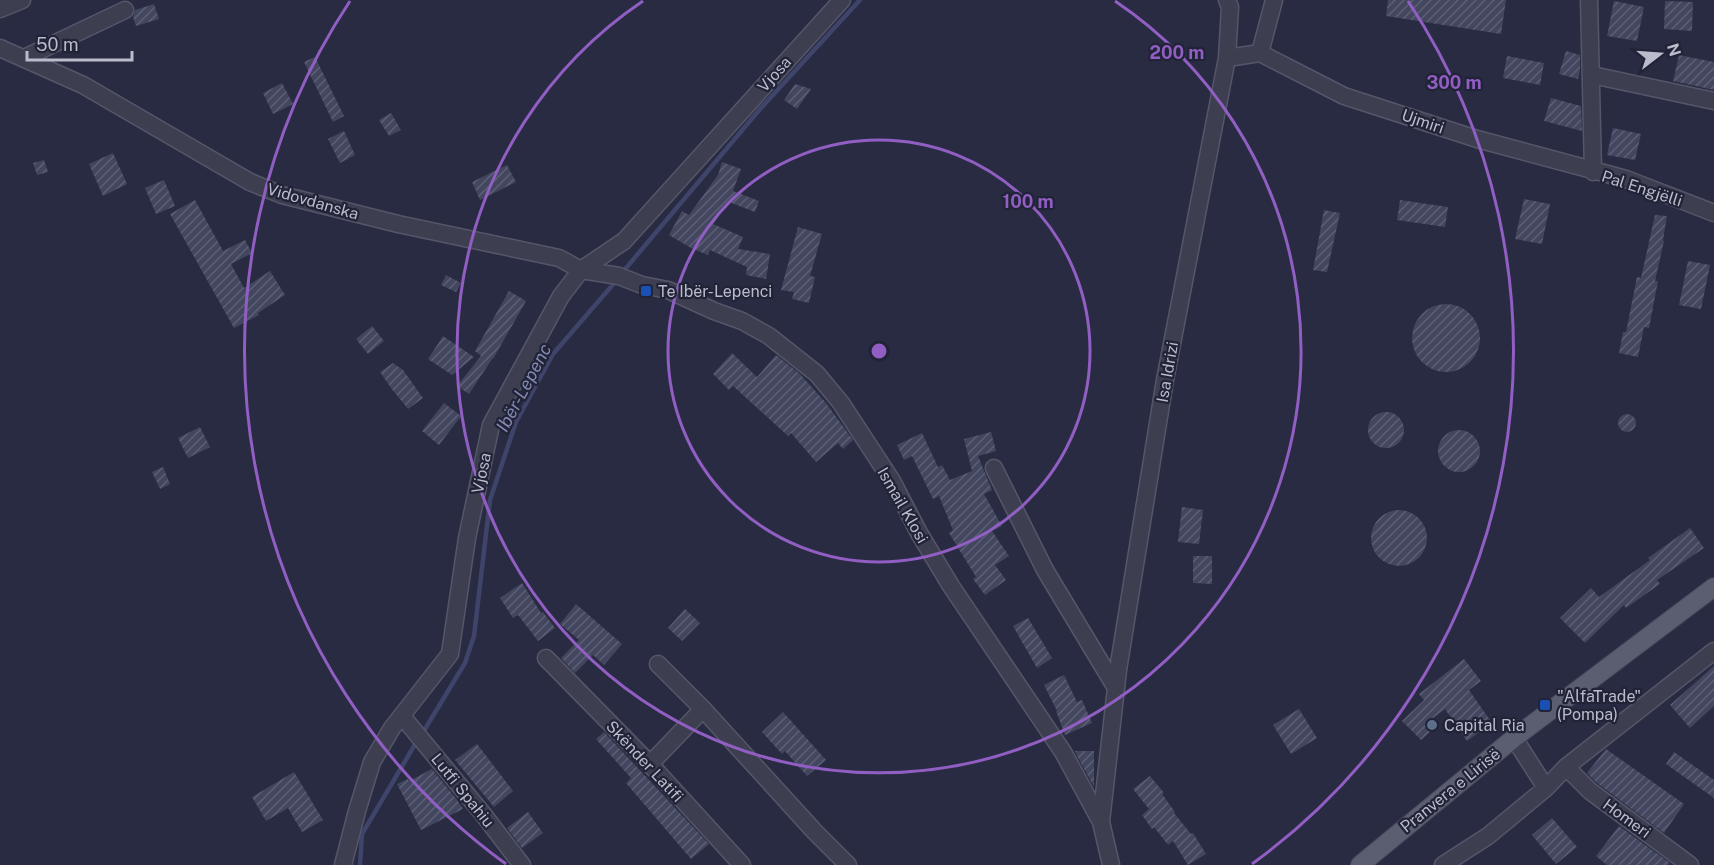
<svg xmlns="http://www.w3.org/2000/svg" width="1714" height="865" font-family="'Public Sans',sans-serif">
	<style>
		.lines { fill: none; stroke-linecap: round; stroke-linejoin: round }
		.stream { stroke: #3f446a; stroke-width: 4.5 }
		.building { fill: url(#building-hatch) }
		.minor-casing { stroke: #555669; stroke-width: 19 }
		.major-casing { stroke: #434558; stroke-width: 20 }
		.minor { stroke: #3d3f51; stroke-width: 16 }
		.major { stroke: #5b5d71; stroke-width: 18 }
		.ring { fill: none; stroke: #915ec3; stroke-width: 3 }
		.transit-dot { fill: #1a4fb4; stroke: #212337; stroke-width: 2 }
		.service-dot { fill: #5c6f8a; stroke: #212337; stroke-width: 2 }
		.labels { text-anchor: middle; stroke-width: 4.5; stroke-linejoin: round; paint-order: stroke }
		.street-label { font-size: 16px; fill: #babbcb; stroke: #212337 }
		.poi-label { font-size: 16px; fill: #babbcb; stroke: #212337; text-anchor: start }
		.water-label { font-size: 18px; font-style: italic; fill: #8388b1; stroke: #212337 }
		.centre { fill: #915ec3; stroke: #212337; stroke-width: 3 }
		.ring-label { font-size: 18px; text-anchor: middle; font-weight: bold; fill: #915ec3; stroke: #212337; stroke-width: 4.5; stroke-linejoin: round; paint-order: stroke }
	</style>
	<defs>
		<pattern id="building-hatch" width="6" height="6" patternUnits="userSpaceOnUse" patternTransform="scale(1.5)"><rect width="6" height="6" fill="#43465f"/><path d="M-1 1l2-2M0 6l6-6M5 7l2-2" fill="none" stroke="#5c5f75"/></pattern>
	</defs>
	<rect width="100%" height="100%" fill="#292b42"/>
	<g class="lines">
		<path class="stream" d="M 621,274 L 760,109 L 860,0
			M 422,734 L 465,663 L 474,636 L 490,500 L 516,422 L 553,354 L 616,281
			M 360,865 L 362,834 L 417,741"/>
	</g>
	<path class="building" d="M 1388,0 L 1506,0 L 1501,34 L 1386,16 Z
		M 1614,1 L 1644,7 L 1637,41 L 1607,36 Z
		M 1665,1 L 1693,2 L 1692,31 L 1664,29 Z
		M 154,4 L 159,19 L 136,26 L 133,17 L 135,10 Z
		M 1566,51 L 1580,55 L 1580,70 L 1578,79 L 1559,74 Z
		M 1679,55 L 1714,62 L 1714,90 L 1673,81 Z
		M 1507,56 L 1544,63 L 1540,85 L 1503,78 Z
		M 315,57 L 344,116 L 333,122 L 304,62 Z
		M 282,83 L 293,104 L 273,114 L 263,93 Z
		M 795,84 L 811,89 L 797,109 L 784,100 Z
		M 1551,98 L 1581,106 L 1582,131 L 1544,121 Z
		M 391,113 L 401,130 L 389,136 L 379,120 Z
		M 1613,128 L 1641,134 L 1635,160 L 1607,155 Z
		M 344,131 L 355,155 L 340,163 L 328,139 Z
		M 113,153 L 127,184 L 103,196 L 89,164 Z
		M 44,160 L 48,172 L 37,175 L 33,163 Z
		M 722,162 L 741,169 L 733,191 L 759,201 L 755,212 L 729,202 L 713,224 L 743,237 L 738,249 L 770,254 L 766,279 L 746,275 L 747,267 L 710,250 L 708,255 L 691,248 L 669,235 L 682,211 L 689,215 L 718,175 Z
		M 507,165 L 516,182 L 480,200 L 472,182 Z
		M 164,180 L 175,206 L 156,214 L 145,188 Z
		M 1524,199 L 1550,204 L 1542,244 L 1515,239 Z
		M 195,200 L 223,251 L 245,240 L 252,253 L 231,264 L 244,288 L 270,271 L 285,295 L 258,313 L 259,315 L 234,328 L 170,214 Z
		M 1400,200 L 1448,207 L 1445,227 L 1397,220 Z
		M 1324,210 L 1340,213 L 1327,272 L 1313,270 Z
		M 1655,215 L 1667,216 L 1663,240 L 1664,241 L 1655,281 L 1658,281 L 1649,328 L 1644,327 L 1638,357 L 1619,353 L 1623,332 L 1626,332 L 1637,277 L 1641,278 Z
		M 798,227 L 822,234 L 810,276 L 815,277 L 809,303 L 792,299 L 794,292 L 781,290 Z
		M 1688,261 L 1710,265 L 1701,309 L 1679,305 Z
		M 446,275 L 461,283 L 456,292 L 441,285 Z
		M 509,291 L 526,301 L 493,359 L 492,359 L 469,394 L 457,386 L 481,356 L 475,351 Z
		M1412 338a34 34 0 1 1 68 0a34 34 0 1 1-68 0Z
		M 372,326 L 384,341 L 368,354 L 356,339 Z
		M 443,336 L 474,357 L 452,375 L 428,359 Z
		M 732,353 L 757,377 L 776,355 L 800,374 L 826,403 L 853,440 L 843,449 L 838,443 L 816,462 L 791,433 L 788,436 L 733,386 L 729,390 L 713,374 Z
		M 393,363 L 403,370 L 423,398 L 408,409 L 391,388 L 380,372 Z
		M 444,403 L 461,416 L 439,445 L 422,431 Z
		M1368 430a18 18 0 1 1 36 0a18 18 0 1 1-36 0Z
		M1618 423a9 9 0 1 1 18 0a9 9 0 1 1-18 0Z
		M 200,427 L 210,447 L 188,458 L 178,438 Z
		M1438 451a21 21 0 1 1 42 0a21 21 0 1 1-42 0Z
		M 991,432 L 996,451 L 978,456 L 992,490 L 984,494 L 1002,526 L 992,531 L 1009,556 L 995,565 L 1006,580 L 985,595 L 973,579 L 976,577 L 949,533 L 953,530 L 939,496 L 933,499 L 912,456 L 904,460 L 897,445 L 922,433 L 938,467 L 942,465 L 950,480 L 972,471 L 964,439 Z
		M 163,467 L 170,484 L 160,489 L 152,472 Z
		M 1182,507 L 1203,510 L 1199,544 L 1178,542 Z
		M1371 538a28 28 0 1 1 56 0a28 28 0 1 1-56 0Z
		M 1690,528 L 1704,548 L 1657,580 L 1660,584 L 1626,608 L 1624,605 L 1585,643 L 1560,618 L 1591,588 L 1599,597 L 1650,560 L 1648,558 Z
		M 1193,556 L 1212,556 L 1212,584 L 1193,583 Z
		M 522,583 L 541,613 L 543,612 L 555,628 L 538,641 L 518,615 L 513,618 L 500,598 Z
		M 576,604 L 622,644 L 604,665 L 593,655 L 575,673 L 561,658 L 579,640 L 560,624 Z
		M 685,609 L 700,623 L 682,641 L 668,628 Z
		M 1028,618 L 1052,658 L 1037,668 L 1013,626 Z
		M 1464,659 L 1481,681 L 1469,690 L 1492,723 L 1467,741 L 1445,709 L 1425,724 L 1431,731 L 1421,740 L 1402,721 L 1424,700 L 1419,694 Z
		M 1714,666 L 1714,706 L 1690,728 L 1670,705 Z
		M 1064,675 L 1077,702 L 1082,700 L 1092,723 L 1065,735 L 1056,711 L 1057,711 L 1044,685 Z
		M 1299,709 L 1317,738 L 1291,754 L 1273,725 Z
		M 783,712 L 826,760 L 807,776 L 785,751 L 782,754 L 762,732 Z
		M 604,732 L 709,844 L 691,859 L 626,783 L 631,778 L 596,739 Z
		M 477,744 L 513,791 L 494,807 L 455,760 Z
		M 1606,749 L 1684,804 L 1664,833 L 1597,783 L 1587,773 Z
		M 1075,751 L 1094,751 L 1094,787 L 1077,756 Z
		M 1674,752 L 1714,780 L 1714,798 L 1666,764 Z
		M 432,769 L 458,801 L 463,809 L 421,830 L 397,784 L 408,779 L 409,781 Z
		M 294,772 L 323,820 L 302,832 L 288,808 L 266,821 L 252,797 Z
		M 1150,776 L 1164,793 L 1162,794 L 1175,812 L 1174,813 L 1191,834 L 1193,833 L 1206,854 L 1188,865 L 1173,841 L 1168,845 L 1154,827 L 1152,829 L 1142,815 L 1149,809 L 1133,789 Z
		M 528,812 L 543,833 L 522,848 L 507,828 Z
		M 1552,818 L 1577,847 L 1556,864 L 1532,835 Z
		M 1619,826 L 1670,863 L 1668,865 L 1607,865 L 1596,856 Z"/>
	<g class="lines">
		<defs>
			<path id="minor" d="M 1589,0 L 1593,172
				M 0,9 L 22,0
				M 0,48 L 83,85 L 250,182 L 282,195 L 398,224 L 559,258 L 581,270 L 619,276 L 642,285 L 668,290 L 714,311 L 742,321 L 769,336 L 817,374 L 841,403 L 892,481 L 919,533 L 951,586 L 1063,752 L 1101,822 L 1111,865
				M 1260,53 L 1274,0
				M 24,58 L 125,10
				M 1227,58 L 1260,53 L 1344,96 L 1477,139 L 1626,179 L 1714,213
				M 1592,75 L 1714,101
				M 994,468 L 1045,570 L 1116,688
				M 546,658 L 650,764 L 742,865
				M 658,664 L 703,709 L 815,832 L 848,865
				M 402,716 L 483,814 L 522,865
				M 1514,738 L 1546,788
				M 650,764 L 703,709
				M 1566,767 L 1590,791 L 1690,865
				M 1101,822 L 1118,670 L 1165,380 L 1227,58 L 1230,7 L 1227,0
				M 343,865 L 357,811 L 372,762 L 392,728 L 450,654 L 467,538 L 491,425 L 561,296 L 581,270 L 624,241 L 842,0
				M 1443,865 L 1488,836 L 1546,788 L 1566,767 L 1714,651"/>
			<path id="major" d="M 1360,865 L 1514,738 L 1714,587"/>
		</defs>
		<use href="#minor" class="minor-casing"/>
		<use href="#major" class="major-casing"/>
		<use href="#minor" class="minor"/>
		<use href="#major" class="major"/>
	</g>
	<g class="ring">
		<circle cx="879" cy="351" r="211"/>
		<path d="M1115 1A422 422 0 1 1 643 1"/>
		<path d="M506 864A634 634 0 0 1 350 1M1408 1A634 634 0 0 1 1252 864"/>
	</g>
	<g class="transit-dot">
		<rect x="640" y="285" width="12" height="12" rx="3"/>
		<rect x="1539" y="699" width="12" height="12" rx="3"/>
	</g>
	<circle class="service-dot" cx="1432" cy="725" r="6"/>
	<g class="labels">
		<g class="street-label">
			<text transform="translate(774 74) rotate(-48)" y="6">Vjosa</text>
			<text transform="translate(1423 121) rotate(19)" y="6">Ujmiri</text>
			<text transform="translate(1642 188) rotate(18)" y="6">Pal Engjëlli</text>
			<text transform="translate(313 201) rotate(16)" y="6">Vidovdanska</text>
			<text transform="translate(1167 372) rotate(-80)" y="6">Isa Idrizi</text>
			<text transform="translate(481 473) rotate(-78)" y="6">Vjosa</text>
			<text transform="translate(903 505) rotate(60)" y="6">Ismail Klosi</text>
			<text transform="translate(645 761) rotate(47)" y="6">Skënder Latifi</text>
			<text transform="translate(463 790) rotate(51)" y="6">Lutfi Spahiu</text>
			<text transform="translate(1450 790) rotate(-39)" y="6">Pranvera e Lirisë</text>
			<text transform="translate(1627 818) rotate(36)" y="6">Homeri</text>
		</g>
		<g class="poi-label">
			<text x="658" y="297">Te Ibër-Lepenci</text>
			<text x="1557" y="702">"AlfaTrade"<tspan x="1557" dy="18">(Pompa)</tspan></text>
			<text x="1444" y="731">Capital Ria</text>
		</g>
		<g class="water-label">
			<text transform="translate(524 388) rotate(-62)" y="6">Ibër-Lepenc</text>
		</g>
	</g>
	<circle cx="879" cy="351" r="9" class="centre"/>
	<g class="ring-label">
		<text x="1177" y="59">200 m</text>
		<text x="1454" y="89">300 m</text>
		<text x="1028" y="208">100 m</text>
	</g>
	<g transform="translate(1660 54) rotate(73)" stroke="#212337" stroke-width="4.5" paint-order="stroke">
	<path d="M0-4.5L10 22L0 15L-10 22Z" fill="#babbcb"/>
	<text y="-9" font-size="16" font-weight="bold" text-anchor="middle" fill="#babbcb">N</text>
	</g>
	<path d="M27 51v9h105v-9" fill="none" stroke="#babbcb" stroke-width="3"/>
	<text x="36" y="51" font-size="18" fill="#babbcb" stroke="#212337" stroke-width="4.5" paint-order="stroke">50 m</text>
</svg>
